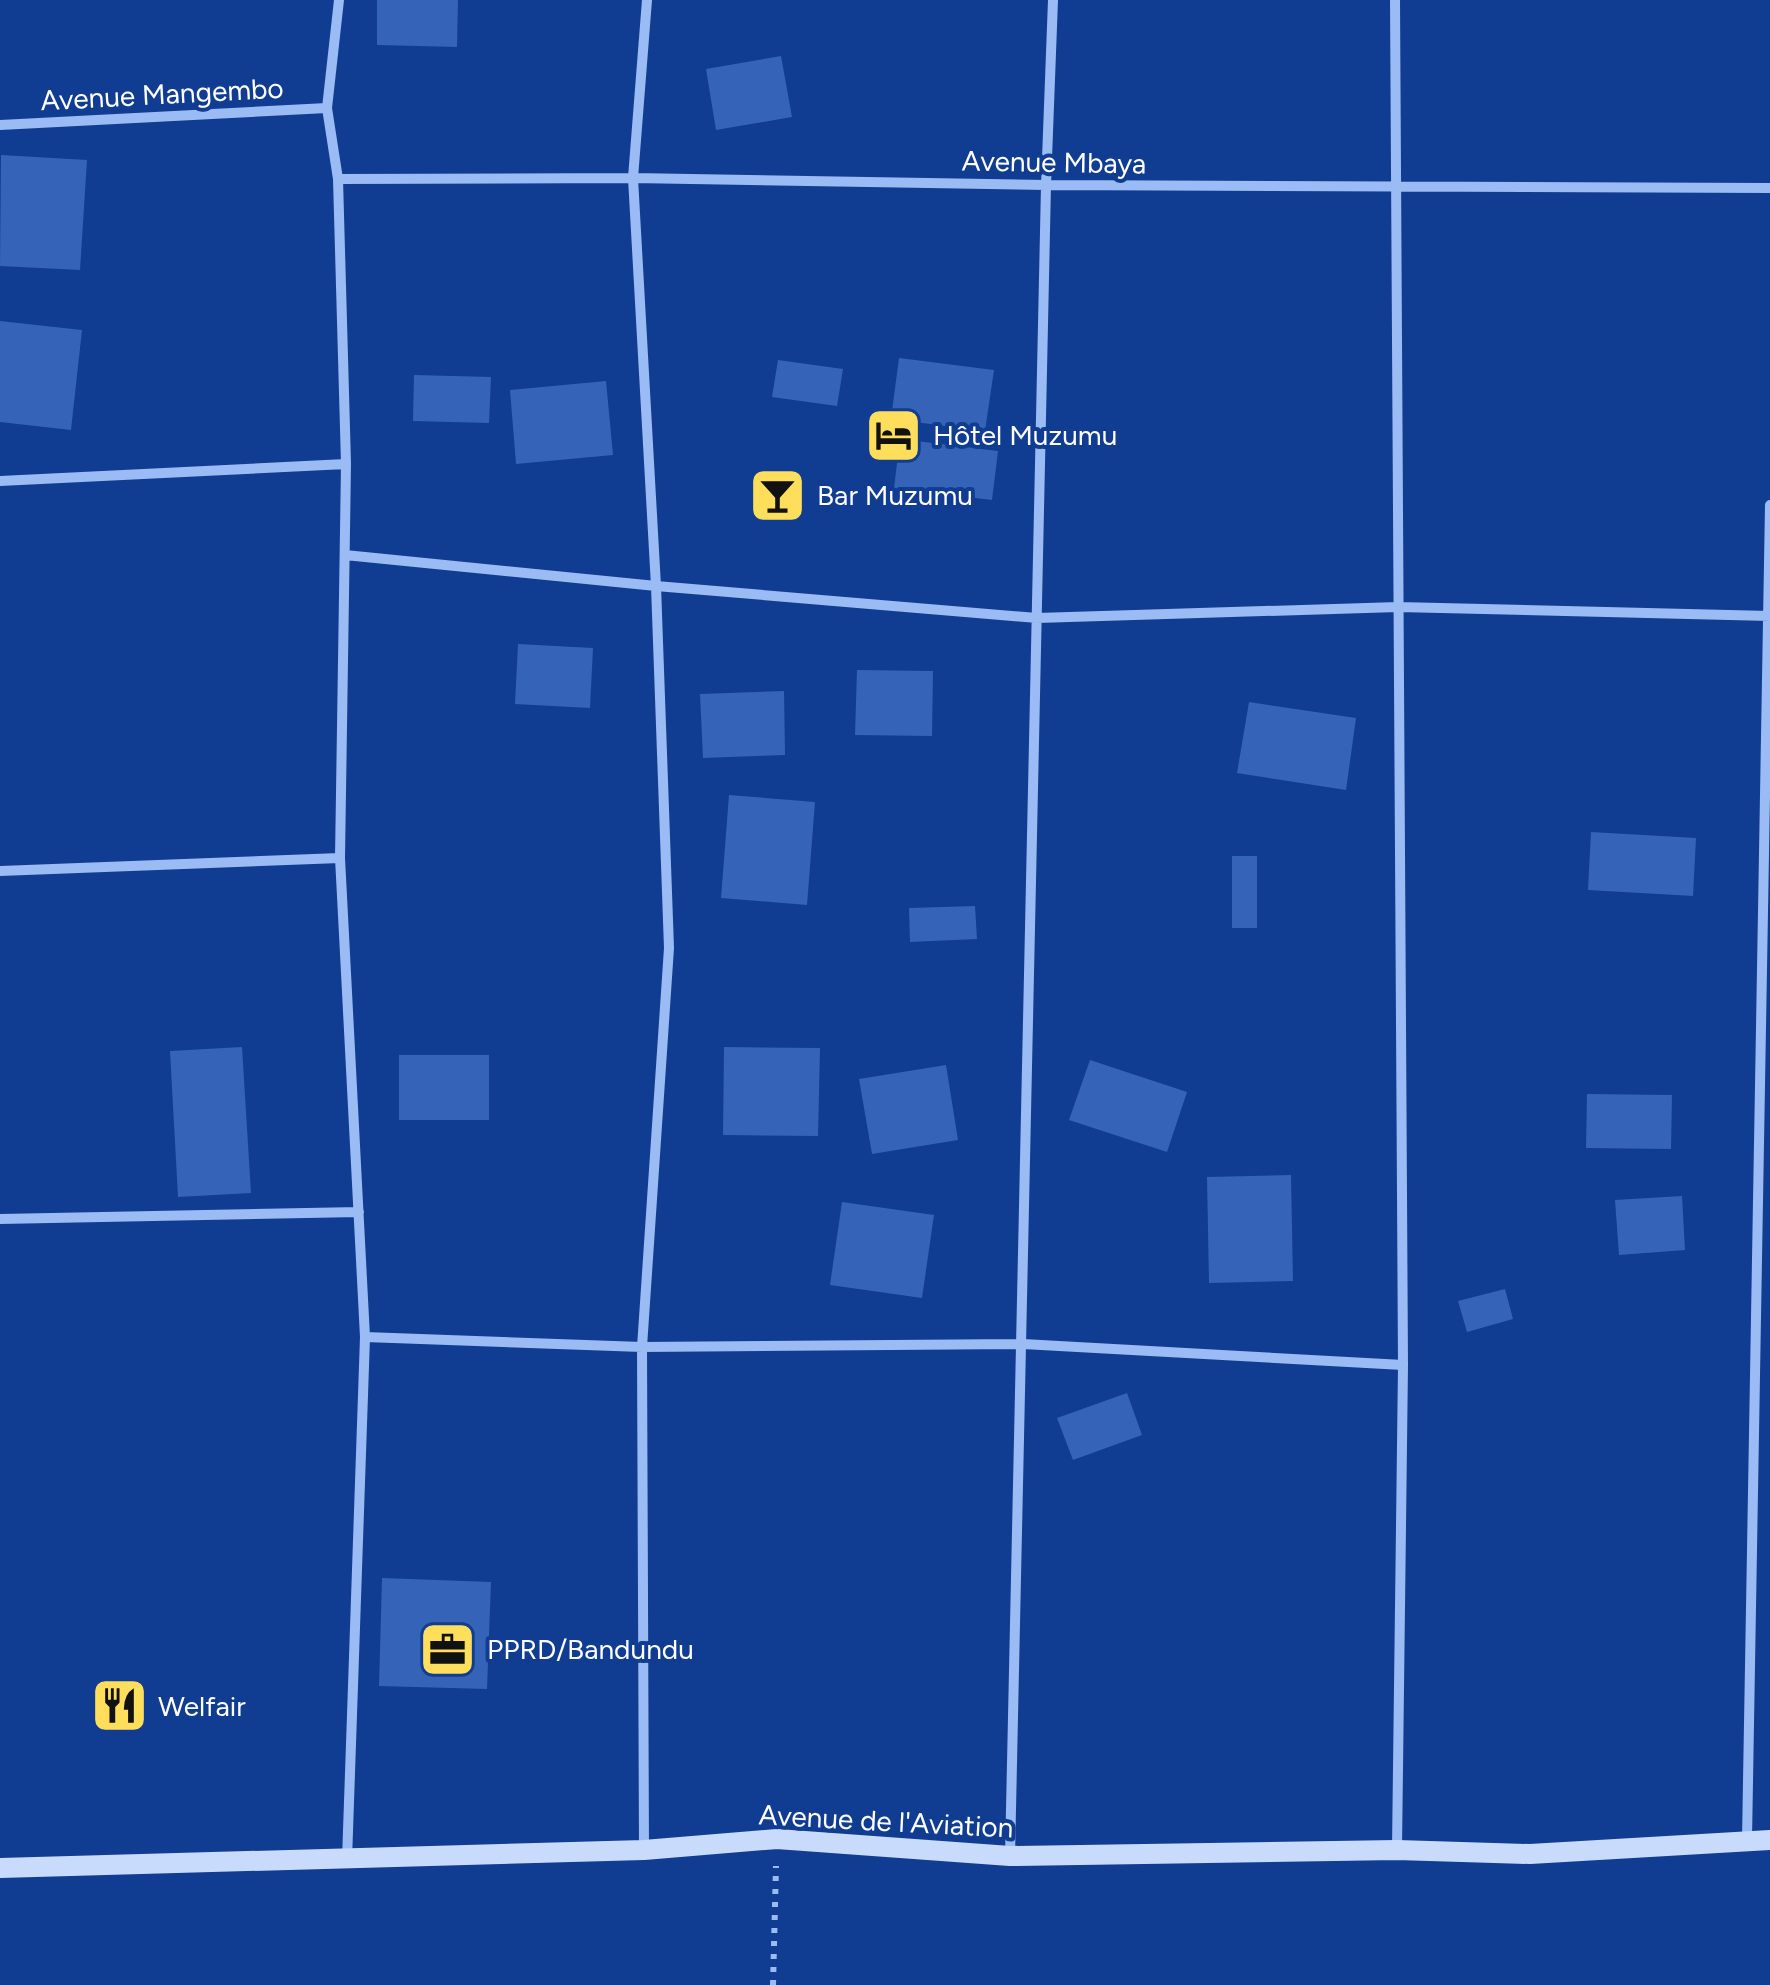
<svg xmlns="http://www.w3.org/2000/svg" width="1770" height="1985" font-family="Figtree,sans-serif">
	<style>
		.building { fill: #3463b8 }
		.lines { fill: none; stroke-linecap: round; stroke-linejoin: round }
		.path { stroke: #9abbf3; stroke-width: 6; stroke-dasharray: 5 8; stroke-linecap: butt }
		.street { stroke: #9abbf3; stroke-width: 10 }
		.secondary { stroke: #c9dbfd; stroke-width: 20 }
		.labels { text-anchor: middle; stroke-width: 8; stroke-linejoin: round; paint-order: stroke }
		.street-label { font-size: 28px; fill: #fff; stroke: #103d91 }
		.poi-label { font-size: 28px; fill: #fff; stroke: #103d91; text-anchor: start }
	</style>
	<rect width="100%" height="100%" fill="#103d91"/>
	<path class="building" d="M 377,0 L 458,0 L 457,47 L 377,45 Z
		M 781,56 L 792,117 L 716,130 L 706,69 Z
		M 1,155 L 87,160 L 80,270 L 0,266 Z
		M 0,321 L 82,330 L 71,430 L 0,422 Z
		M 899,358 L 994,370 L 985,431 L 891,419 Z
		M 778,360 L 843,369 L 837,406 L 772,397 Z
		M 414,375 L 491,377 L 489,423 L 413,421 Z
		M 606,381 L 613,455 L 516,464 L 510,390 Z
		M 900,439 L 998,451 L 992,500 L 894,488 Z
		M 518,644 L 593,648 L 590,708 L 515,704 Z
		M 857,670 L 933,671 L 932,736 L 855,735 Z
		M 784,691 L 785,755 L 703,758 L 700,694 Z
		M 1249,702 L 1356,718 L 1346,790 L 1237,773 Z
		M 729,795 L 815,802 L 807,905 L 721,898 Z
		M 1591,832 L 1696,838 L 1693,896 L 1588,890 Z
		M 1232,856 L 1257,856 L 1257,928 L 1232,928 Z
		M 975,906 L 977,939 L 910,942 L 909,908 Z
		M 242,1047 L 251,1193 L 178,1197 L 170,1051 Z
		M 724,1047 L 820,1048 L 818,1136 L 723,1135 Z
		M 399,1055 L 489,1055 L 489,1120 L 399,1120 Z
		M 1090,1060 L 1187,1092 L 1167,1152 L 1069,1120 Z
		M 946,1065 L 958,1140 L 872,1154 L 859,1079 Z
		M 1587,1094 L 1672,1095 L 1671,1149 L 1586,1148 Z
		M 1291,1175 L 1293,1281 L 1209,1283 L 1207,1177 Z
		M 1682,1196 L 1685,1250 L 1619,1255 L 1615,1200 Z
		M 842,1202 L 934,1215 L 922,1298 L 830,1285 Z
		M 1505,1289 L 1513,1319 L 1467,1332 L 1458,1301 Z
		M 1127,1393 L 1142,1435 L 1073,1460 L 1057,1418 Z
		M 382,1578 L 491,1582 L 487,1689 L 379,1686 Z"/>
	<g class="lines">
		<path class="path" d="M 773,1985 L 776,1866"/>
		<path class="street" d="M 339,0 L 327,108 L 338,179 L 346,464 L 340,858 L 365,1337 L 347,1860
			M 1395,0 L 1403,1365 L 1397,1849
			M 0,125 L 327,108
			M 338,179 L 633,178 L 1046,185 L 1770,188
			M 0,481 L 346,464
			M 345,555 L 656,586 L 1037,618 L 1398,607 L 1770,616
			M 0,871 L 340,858
			M 0,1219 L 359,1212
			M 365,1337 L 642,1347 L 1023,1344 L 1403,1365
			M 1747,1840 L 1770,505
			M 644,1850 L 642,1347 L 669,948 L 656,586 L 633,178 L 647,0
			M 1010,1856 L 1046,185 L 1053,0"/>
		<path class="secondary" d="M 0,1868 L 644,1850 L 777,1839 L 1010,1856 L 1397,1850 L 1530,1854 L 1770,1840"/>
	</g>
	<defs>
		<symbol id="hotel-square" viewBox="-11 -11 22 22"><rect x="-9" y="-9" width="18" height="18" rx="4" fill="#ffde5c" stroke="#103d91"/><path d="M-6-4.5h1.5V1H6V5H4.5V3h-9V5H-6ZM-4 0a1.8 1.8 0 1 1 3.6 0ZM.5 0V-2.5h3Q6-2.5 6 0Z" fill="#111"/></symbol>
		<symbol id="bar-square" viewBox="-11 -11 22 22"><rect x="-9" y="-9" width="18" height="18" rx="4" fill="#ffde5c" stroke="#103d91"/><path d="M-6-5H6L.8 .8V4.5H3.5V6h-7V4.5H-.8V.8Z" fill="#111"/></symbol>
		<symbol id="office-square" viewBox="-11 -11 22 22"><rect x="-9" y="-9" width="18" height="18" rx="4" fill="#ffde5c" stroke="#103d91"/><path d="M-6-3h4V-5.5h4V-3h4V5H-6ZM-1-4.5V-3h2v-1.5ZM-6 0V1H6V0Z" fill="#111"/></symbol>
		<symbol id="restaurant-square" viewBox="-11 -11 22 22"><rect x="-9" y="-9" width="18" height="18" rx="4" fill="#ffde5c" stroke="#103d91"/><path d="M-5-6h1v4h1v-4h1v4h1v-4h1v5L-1.5 .5V6h-2V.5L-5-1ZM5-6V6H3V1.5H1.5Q1.5-4 5-6Z" fill="#111"/></symbol>
	</defs>
	<g fill-rule="evenodd">
		<use href="#hotel-square" x="862" y="404" width="63" height="63"/>
		<use href="#bar-square" x="746" y="464" width="63" height="63"/>
		<use href="#office-square" x="416" y="1618" width="63" height="63"/>
		<use href="#restaurant-square" x="88" y="1674" width="63" height="63"/>
	</g>
	<g class="labels">
		<g class="street-label">
			<text transform="translate(162 94) rotate(-3)" y="10">Avenue Mangembo</text>
			<text transform="translate(1054 162) rotate(1)" y="10">Avenue Mbaya</text>
			<text transform="translate(886 1821) rotate(3)" y="10">Avenue de l'Aviation</text>
		</g>
		<g class="poi-label">
			<text x="933" y="445">Hôtel Muzumu</text>
			<text x="817" y="505">Bar Muzumu</text>
			<text x="487" y="1659">PPRD/Bandundu</text>
			<text x="158" y="1716">Welfair</text>
		</g>
	</g>
</svg>
